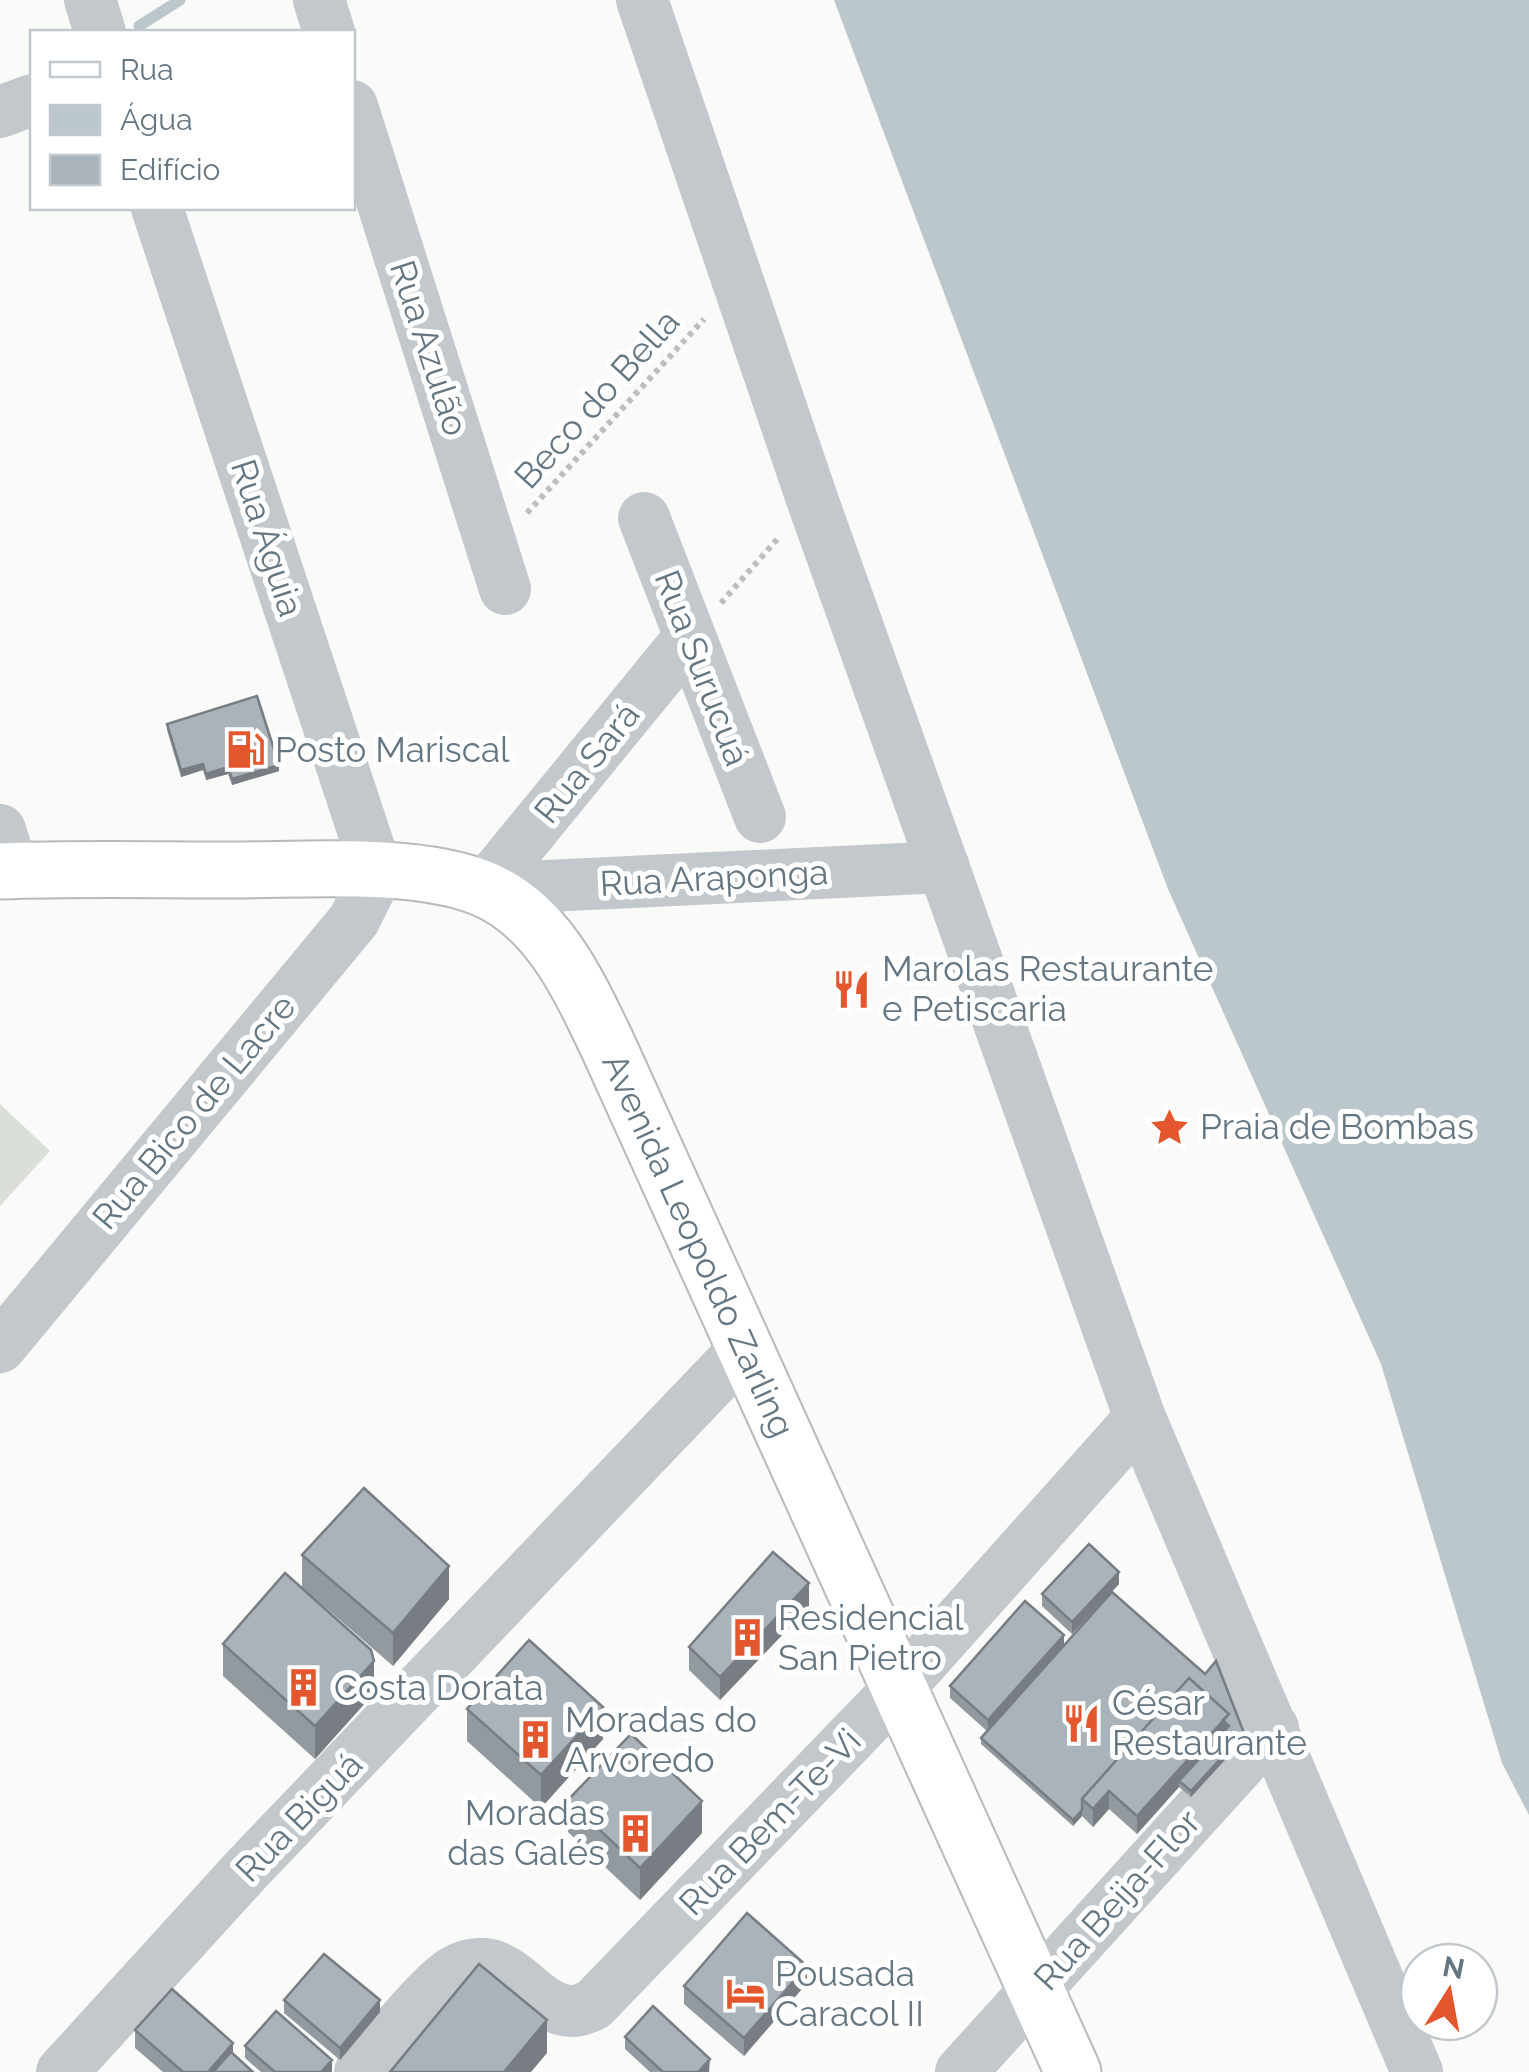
<svg xmlns="http://www.w3.org/2000/svg" width="1529" height="2072" font-family="Raleway,sans-serif">
	<style>
		.green { fill: #dadfd7 }
		.water { fill: #bbc7cb }
		.lines { fill: none; stroke-linecap: round; stroke-linejoin: round }
		.stream { stroke: #bbc7cb; stroke-width: 11 }
		.major-casing { stroke: #b5babe; stroke-width: 59 }
		.path { stroke: #bbbfc2; stroke-width: 6; stroke-dasharray: 5 5; stroke-linecap: butt }
		.minor { stroke: #c3c8cc; stroke-width: 52 }
		.major { stroke: #fff; stroke-width: 55 }
		.wall { fill: #929a9f }
		.shaded-wall { fill: #777d82 }
		.building { fill: #aab3b9; stroke: #777d82; stroke-width: 2.5 }
		.labels { text-anchor: middle; stroke-width: 10; stroke-linejoin: round; paint-order: stroke }
		.street-label { font-size: 35px; fill: #657683; stroke: #fff }
		.poi-label { font-size: 35px; fill: #657683; stroke: #fff; text-anchor: start }
	</style>
	<rect width="100%" height="100%" fill="#fafaf8"/>
	<path class="green" d="M 0,1104 L 50,1151 L 0,1206 Z"/>
	<path class="water" d="M 834,0 L 1529,0 L 1529,1815 L 1502,1763 L 1381,1364 L 1168,889 Z"/>
	<g class="lines">
		<path class="stream" d="M 139,26 L 180,0"/>
		<defs>
			<g id="major">
				<path id="s1" d="M 0,871 C 78,868 157,870 235,870 C 306,870 419,861 484,889 C 549,917 579,986 608,1046 L 1073,2072"/>
			</g>
		</defs>
		<use href="#major" class="major-casing"/>
		<path class="path" d="M 527,513 L 704,319
			M 721,603 L 779,537"/>
		<path class="minor" d="M 90,0 L 100,32
			M 319,0 L 329,32
			M 642,0 L 812,499 L 1140,1418 L 1417,2072
			M 352,106 L 505,589
			M 0,112 L 32,100
			M 644,518 L 760,817
			M 0,830 L 13,871
			M 484,889 L 944,867
			M 484,889 L 690,637
			M 0,1347 L 354,920 L 373,882 L 376,869 L 157,208
			M 62,2072 L 248,1868 L 745,1348
			M 360,2072 C 381,2049 431,1984 455,1971 C 509,1942 527,2010 572,2011 C 578,2012 587,2007 593,2005 L 899,1688 L 1140,1418
			M 961,2072 L 1273,1728"/>
		<use href="#major" class="major"/>
	</g>
	<path class="wall" d="M 167,724 L 279,771 L 232,785 L 228,774 L 206,780 L 203,770 L 181,777 L 167,730 Z
		M 302,1555 L 449,1599 L 393,1666 L 302,1587 Z
		M 1119,1584 L 1072,1634 L 1042,1606 L 1042,1594 Z
		M 809,1607 L 720,1700 L 689,1670 L 689,1647 Z
		M 223,1644 L 374,1693 L 315,1759 L 223,1676 Z
		M 1064,1645 L 1244,1739 L 1191,1797 L 1179,1787 L 1137,1834 L 1109,1809 L 1093,1827 L 1082,1816 L 1073,1826 L 981,1744 L 981,1738 L 987,1731 L 950,1698 L 950,1686 Z
		M 467,1709 L 603,1739 L 541,1808 L 467,1741 Z
		M 568,1800 L 702,1833 L 640,1900 L 568,1832 Z
		M 807,1983 L 744,2056 L 684,2004 L 684,1986 Z
		M 284,2000 L 380,2012 L 340,2060 L 284,2013 Z
		M 135,2030 L 233,2055 L 253,2072 L 163,2072 L 135,2048 Z
		M 625,2037 L 710,2071 L 650,2072 L 625,2049 Z
		M 245,2046 L 332,2060 L 332,2072 L 261,2072 L 245,2058 Z"/>
	<path class="shaded-wall" d="M 203,764 L 203,770 L 181,777 L 181,770 Z
		M 279,765 L 279,771 L 232,785 L 232,779 Z
		M 228,767 L 228,774 L 206,780 L 206,774 Z
		M 449,1566 L 449,1599 L 393,1666 L 393,1633 Z
		M 1119,1572 L 1119,1584 L 1072,1634 L 1072,1622 Z
		M 809,1583 L 809,1607 L 720,1700 L 720,1677 Z
		M 1064,1635 L 1064,1648 L 988,1732 L 988,1720 Z
		M 374,1661 L 374,1693 L 315,1759 L 315,1726 Z
		M 603,1707 L 603,1739 L 541,1808 L 541,1775 Z
		M 1229,1714 L 1229,1732 L 1179,1781 L 1179,1787 L 1137,1834 L 1137,1816 Z
		M 1244,1733 L 1244,1739 L 1191,1797 L 1191,1791 Z
		M 1109,1791 L 1109,1809 L 1093,1827 L 1093,1809 Z
		M 702,1801 L 702,1833 L 640,1900 L 640,1868 Z
		M 1082,1810 L 1082,1816 L 1073,1826 L 1073,1820 Z
		M 807,1966 L 807,1983 L 744,2056 L 744,2038 Z
		M 380,2000 L 380,2012 L 340,2060 L 340,2048 Z
		M 547,2020 L 547,2053 L 531,2072 L 504,2072 Z
		M 233,2043 L 233,2061 L 224,2072 L 208,2072 Z
		M 710,2059 L 709,2072 L 698,2072 Z
		M 332,2060 L 332,2072 L 321,2072 Z"/>
	<path class="building" d="M 257,696 L 279,765 L 232,779 L 228,767 L 206,774 L 203,764 L 181,770 L 167,724 Z
		M 364,1488 L 449,1566 L 393,1633 L 302,1555 Z
		M 1089,1544 L 1119,1572 L 1072,1622 L 1042,1594 Z
		M 773,1552 L 809,1583 L 720,1677 L 689,1647 Z
		M 285,1573 L 371,1650 L 374,1661 L 315,1726 L 223,1644 Z
		M 1112,1592 L 1205,1674 L 1216,1661 L 1244,1733 L 1191,1791 L 1179,1781 L 1229,1726 L 1223,1720 L 1229,1714 L 1189,1678 L 1082,1799 L 1082,1810 L 1073,1820 L 981,1738 Z
		M 1025,1601 L 1064,1635 L 988,1720 L 950,1686 Z
		M 529,1640 L 603,1707 L 541,1775 L 467,1709 Z
		M 1189,1678 L 1229,1714 L 1137,1816 L 1109,1791 L 1093,1809 L 1082,1799 Z
		M 631,1734 L 702,1801 L 640,1868 L 568,1800 Z
		M 747,1913 L 807,1966 L 744,2038 L 684,1986 Z
		M 324,1954 L 380,2000 L 340,2048 L 284,2000 Z
		M 479,1964 L 547,2020 L 504,2072 L 390,2072 Z
		M 172,1989 L 233,2043 L 208,2072 L 183,2072 L 135,2030 Z
		M 653,2006 L 710,2059 L 698,2072 L 663,2072 L 625,2037 Z
		M 276,2011 L 332,2060 L 321,2072 L 275,2072 L 245,2046 Z
		M 231,2052 L 253,2072 L 213,2072 Z"/>
	<defs>
		<symbol id="fuel-bare" viewBox="-9 -9 18 18"><path d="M-5.5-6h7V0h2V4h1.3V-2.5L3-4.5l.8-.8L6-3V5H2.5V1h-1V6h-7ZM-4.2-4.7v3.2H.2V-4.7Z" fill="#e4572e" stroke="#fff" stroke-width="2.5" paint-order="stroke"/></symbol>
		<symbol id="restaurant-bare" viewBox="-9 -9 18 18"><path d="M-5-6h1v4h1v-4h1v4h1v-4h1v5L-1.5 .5V6h-2V.5L-5-1ZM5-6V6H3V1.5H1.5Q1.5-4 5-6Z" fill="#e4572e" stroke="#fff" stroke-width="2.5" paint-order="stroke"/></symbol>
		<symbol id="sight-bare" viewBox="-9 -9 18 18"><path d="M0-6L1.8-2.2L6-1.7L2.9 1.2L3.7 5.4L0 3.3L-3.7 5.4L-2.9 1.2L-6-1.7L-1.8-2.2Z" fill="#e4572e" stroke="#fff" stroke-width="2.5" paint-order="stroke"/></symbol>
		<symbol id="building-bare" viewBox="-9 -9 18 18"><path d="M-4-6H4V6H1V3H-1V6H-4ZM-2.5-4.3h1.7v1.8h-1.7ZM.8-4.3h1.7v1.8H.8ZM-2.5-1h1.7V.8h-1.7ZM.8-1h1.7V.8H.8Z" fill="#e4572e" stroke="#fff" stroke-width="2.5" paint-order="stroke"/></symbol>
		<symbol id="hotel-bare" viewBox="-9 -9 18 18"><path d="M-6-4.5h1.5V1H6V5H4.5V3h-9V5H-6ZM-4 0a1.8 1.8 0 1 1 3.6 0ZM.5 0V-2.5h3Q6-2.5 6 0Z" fill="#e4572e" stroke="#fff" stroke-width="2.5" paint-order="stroke"/></symbol>
	</defs>
	<g fill-rule="evenodd">
		<use href="#fuel-bare" x="218" y="722" width="55" height="55"/>
		<use href="#restaurant-bare" x="824" y="962" width="55" height="55"/>
		<use href="#sight-bare" x="1142" y="1100" width="55" height="55"/>
		<use href="#building-bare" x="720" y="1610" width="55" height="55"/>
		<use href="#building-bare" x="276" y="1660" width="55" height="55"/>
		<use href="#restaurant-bare" x="1054" y="1696" width="55" height="55"/>
		<use href="#building-bare" x="508" y="1712" width="55" height="55"/>
		<use href="#building-bare" x="608" y="1806" width="55" height="55"/>
		<use href="#hotel-bare" x="718" y="1966" width="55" height="55"/>
	</g>
	<g class="labels">
		<g class="street-label">
			<text transform="translate(429 348) rotate(72)" y="12">Rua Azulão</text>
			<text transform="translate(597 399) rotate(-48)" y="12">Beco do Bella</text>
			<text transform="translate(267 538) rotate(72)" y="12">Rua Águia</text>
			<text transform="translate(702 668) rotate(69)" y="12">Rua Surucuá</text>
			<text transform="translate(587 763) rotate(-51)" y="12">Rua Sará</text>
			<text transform="translate(714 878) rotate(-3)" y="12">Rua Araponga</text>
			<text transform="translate(194 1112) rotate(-50)" y="12">Rua Bico de Lacre</text>
			<text dy="12" stroke="none"><textPath href="#s1" startOffset="910">Avenida Leopoldo Zarling</textPath></text>
			<text transform="translate(299 1817) rotate(-46)" y="12">Rua Biguá</text>
			<text transform="translate(770 1822) rotate(-46)" y="12">Rua Bem-Te-Vi</text>
			<text transform="translate(1117 1900) rotate(-48)" y="12">Rua Beija-Flor</text>
		</g>
		<g class="poi-label">
			<text x="275" y="762">Posto Mariscal</text>
			<text x="882" y="981">Marolas Restaurante<tspan x="882" dy="40">e Petiscaria</tspan></text>
			<text x="1200" y="1139">Praia de Bombas</text>
			<text x="778" y="1630">Residencial<tspan x="778" dy="40">San Pietro</tspan></text>
			<text x="334" y="1700">Costa Dorata</text>
			<text x="1112" y="1715">César<tspan x="1112" dy="40">Restaurante</tspan></text>
			<text x="565" y="1732">Moradas do<tspan x="565" dy="40">Arvoredo</tspan></text>
			<text x="605" y="1825" text-anchor="end">Moradas<tspan x="605" dy="40">das Galés</tspan></text>
			<text x="775" y="1986">Pousada<tspan x="775" dy="40">Caracol II</tspan></text>
		</g>
	</g>
	<rect x="30" y="30" width="325" height="180" fill="#ffffff" stroke="#c1c8cd" stroke-width="2.5"/>
	<rect x="50" y="62" width="50" height="15" fill="#ffffff" stroke="#c1c8cd" stroke-width="2.5"/>
	<text x="120" y="80" font-size="30" fill="#657683">Rua</text>
	<rect x="50" y="105" width="50" height="30" fill="#bbc7cb" stroke="#c1c8cd" stroke-width="2.5"/>
	<text x="120" y="130" font-size="30" fill="#657683">Água</text>
	<rect x="50" y="155" width="50" height="30" fill="#aab3b9" stroke="#c1c8cd" stroke-width="2.5"/>
	<text x="120" y="180" font-size="30" fill="#657683">Edifício</text>
	<g transform="translate(1449 1992) rotate(11)"><circle r="48" fill="#ffffff" stroke="#c1c8cd" stroke-width="2.5"/>
	<path d="M0-8L18 38L0 25L-18 38Z" fill="#e4572e"/>
	<text y="-15" font-size="28" font-weight="bold" text-anchor="middle" fill="#657683">N</text>
	</g>
</svg>
